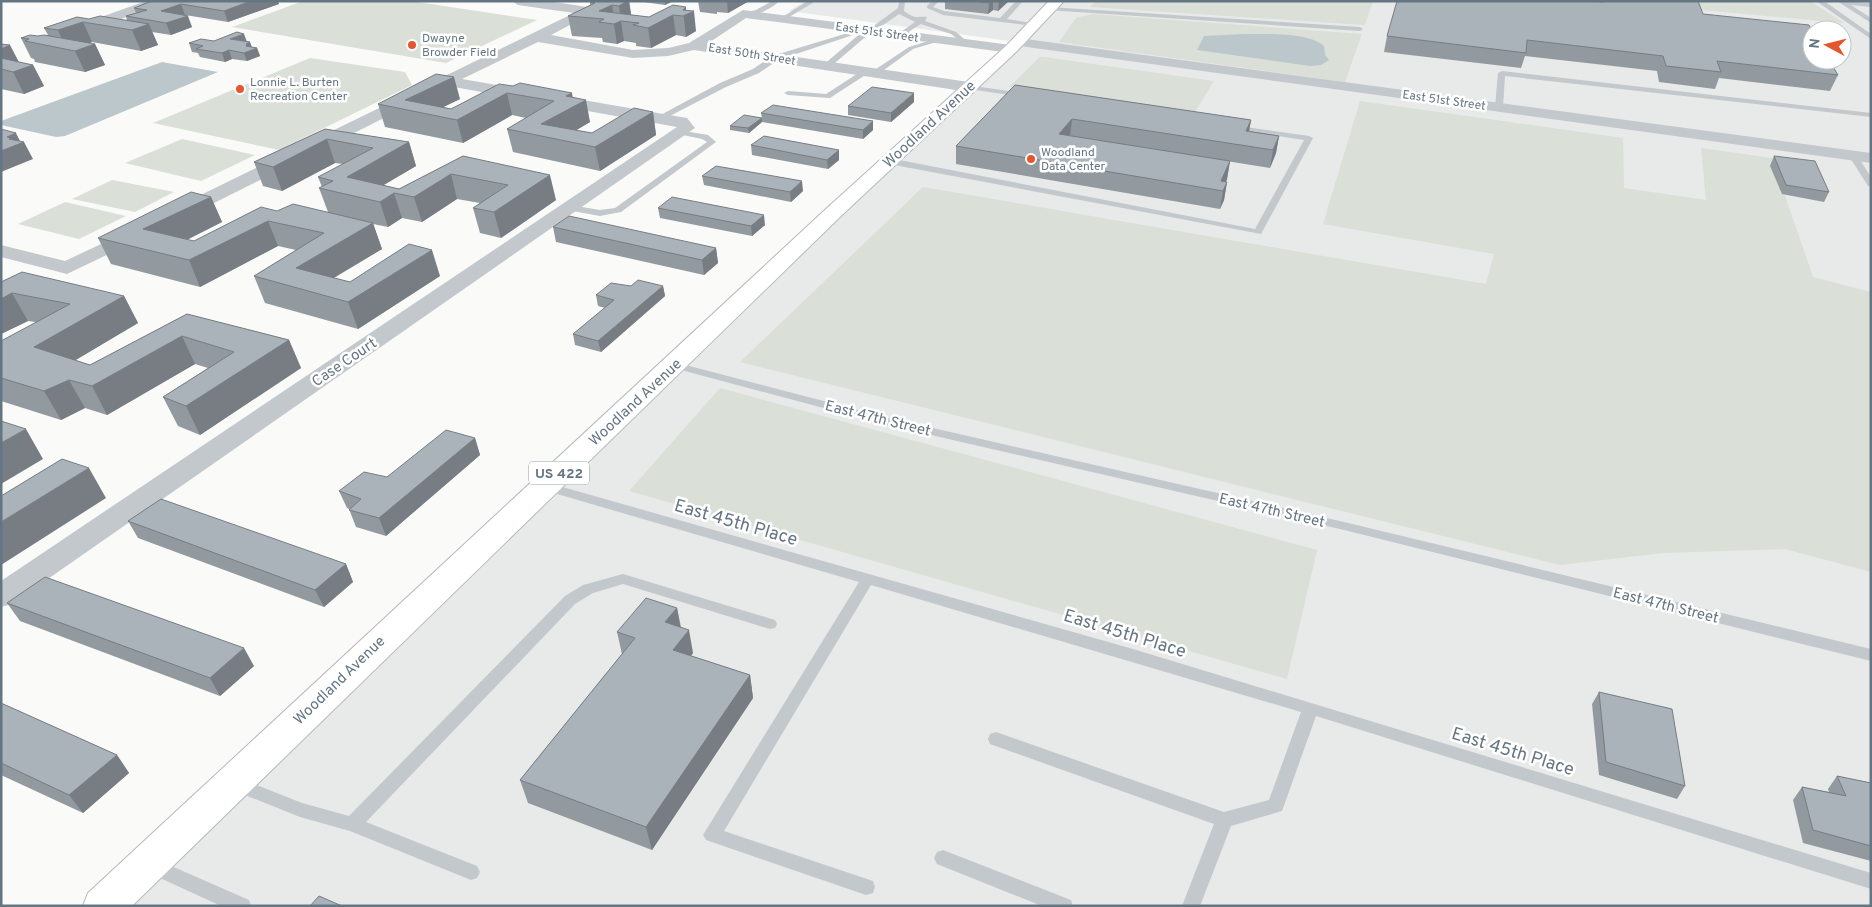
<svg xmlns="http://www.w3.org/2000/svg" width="1872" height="907" font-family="Overpass,sans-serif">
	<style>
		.built { fill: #e8e9e9; fill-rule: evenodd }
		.green { fill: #dadfd7 }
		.water { fill: #bbc7cb }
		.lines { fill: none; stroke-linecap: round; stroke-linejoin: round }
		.primary-casing { stroke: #b5babe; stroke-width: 2 }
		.service { fill: #c3c8cc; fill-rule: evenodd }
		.minor { fill: #c3c8cc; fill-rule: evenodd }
		.primary { fill: #fff; fill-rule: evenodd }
		.wall { fill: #929a9f }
		.shaded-wall { fill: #777d82 }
		.building { fill: #aab3b9; stroke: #777d82 }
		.poi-dot { fill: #e4572e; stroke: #fff; stroke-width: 2 }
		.labels { text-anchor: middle; stroke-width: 5; stroke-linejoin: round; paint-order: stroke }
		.far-street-label { font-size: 12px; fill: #657683; stroke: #fff }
		.far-poi-label { font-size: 12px; fill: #657683; stroke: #fff; text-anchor: start }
		.shield { fill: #fff; stroke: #939fa8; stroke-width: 1 }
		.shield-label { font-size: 14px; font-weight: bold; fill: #657683 }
		.street-label { font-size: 15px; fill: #657683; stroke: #fff }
		.near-street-label { font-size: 18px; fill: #657683; stroke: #fff }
	</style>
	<rect width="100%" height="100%" fill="#fafaf8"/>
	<path class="built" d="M 805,1 L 1871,1 L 1871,906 L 103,906 L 1017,42 L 789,11 ZM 1812,30 L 1842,30 L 1842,60 L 1812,60 Z"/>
	<path class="green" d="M 303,1 L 411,1 L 537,20 L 446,63 L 232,27 Z
		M 1096,1 L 1373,1 L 1365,25 L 1090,7 Z
		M 1638,1 L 1810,1 L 1844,23 L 1690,9 Z
		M 1092,14 L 1362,34 L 1345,82 L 1059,42 L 1076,18 Z
		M 1040,57 L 1044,57 L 1214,81 L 1193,115 L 1009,87 Z
		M 310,58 L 405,72 L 412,85 L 279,150 L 153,123 Z
		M 1360,101 L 1623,138 L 1624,188 L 1706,200 L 1701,148 L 1772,158 L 1813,277 L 1871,292 L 1871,572 L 1785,549 L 1663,553 L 1560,565 L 740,362 L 923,187 L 1486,284 L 1494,254 L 1323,224 Z
		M 182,139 L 255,155 L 201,181 L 125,163 Z
		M 112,180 L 174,192 L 135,212 L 72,199 Z
		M 65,202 L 126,216 L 79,239 L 18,224 Z
		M 720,388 L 1317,550 L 1287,679 L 629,491 Z"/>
	<path class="water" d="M 1244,34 C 1265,34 1309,32 1324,46 L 1325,55 L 1329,60 L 1321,65 L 1310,66 L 1197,50 L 1204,36 Z
		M 162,62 L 218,72 L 65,136 L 56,137 L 1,125 L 1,121 Z"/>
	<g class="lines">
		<defs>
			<path id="primary" d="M 1049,1 L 1064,1 L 1016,52 L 841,216 L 132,906 L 83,906 L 88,893 L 827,208 L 1006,46 Z"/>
		</defs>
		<use href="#primary" class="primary-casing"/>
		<path class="service" d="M 772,1 L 780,1 C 770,9 752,20 740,14 L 756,10 Z
			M 808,1 L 816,1 L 784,20 L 779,19 Z
			M 899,1 L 905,1 L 904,11 C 917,20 915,16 927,17 L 925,21 L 956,32 L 970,44 L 965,45 L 951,34 L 921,24 L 902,36 L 898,36 L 898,34 L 915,22 L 899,14 L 873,32 L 870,33 L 829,68 L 822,66 L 862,32 L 778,60 L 759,73 L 726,87 L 662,120 L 655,118 L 720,83 L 753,69 L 772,56 L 861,29 L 868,30 L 898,8 Z
			M 932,1 L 939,1 L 933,7 L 944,11 L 1000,18 L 1016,1 L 1023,1 L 1007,19 L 1038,24 L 1035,26 L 943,15 L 927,8 L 927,6 Z
			M 1816,1 L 1824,1 L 1871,34 L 1871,39 Z
			M 1837,1 L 1871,3 L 1871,7 L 1851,5 L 1871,18 L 1871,23 Z
			M 1049,7 L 1360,27 L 1363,29 L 1360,31 L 1047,10 Z
			M 938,38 L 941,40 L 940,41 L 913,49 L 877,75 L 870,73 L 909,47 Z
			M 863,70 L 870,72 L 830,98 L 788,95 L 784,93 L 788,91 L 826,94 Z
			M 1502,71 L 1871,113 L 1871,117 L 1505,76 L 1503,107 L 1499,109 L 1495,107 L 1498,73 Z
			M 966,85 L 1024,93 L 1028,95 L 1024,97 L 969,89 L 965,87 Z
			M 1231,125 L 1309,136 L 1313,138 L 1261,234 L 889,164 L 885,161 L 889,158 L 1255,229 L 1304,140 L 1234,129 L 1230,127 Z
			M 678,130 L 708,135 L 716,142 L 621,212 L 600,216 L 567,210 L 567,206 L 570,205 L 600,210 L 615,208 L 707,142 L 702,139 L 678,134 Z
			M 1853,153 L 1856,154 L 1871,177 L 1871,187 L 1868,186 L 1849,156 Z
			M 674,362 L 885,417 L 1344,522 L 1871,649 L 1871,661 L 1344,530 L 883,424 L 670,367 L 668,365 L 670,363 Z
			M 545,482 L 1133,649 L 1871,873 L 1871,889 L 1316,716 L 1282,811 L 1231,826 L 1200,906 L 1182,906 L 1214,824 L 990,744 L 988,739 L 990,734 L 996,732 L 1224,812 L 1269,800 L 1301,712 L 871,585 L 724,831 L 873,881 L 875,887 L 873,893 L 866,895 L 706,840 L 703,835 L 859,582 L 540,489 L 539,486 L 540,483 Z
			M 623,574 L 775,620 L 777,624 L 775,628 L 770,629 L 623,584 L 593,593 L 575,604 L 366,822 L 477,866 L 480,872 L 477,878 L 471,880 L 350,831 L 300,817 L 230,789 L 227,784 L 230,779 L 236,777 L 302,803 L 349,816 L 565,596 L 583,585 Z
			M 943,850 L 1071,900 L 1073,906 L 1042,906 L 937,864 L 934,858 L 937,852 Z
			M 153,858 L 249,900 L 251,906 L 221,906 L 147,872 L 144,866 L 147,860 Z"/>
		<path class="minor" d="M 146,1 L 165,1 L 114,22 L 109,23 L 102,19 L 104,16 Z
			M 512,1 L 548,1 L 587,7 L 598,1 L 615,1 L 551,35 L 633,50 L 668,48 L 689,43 L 743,10 L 1011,45 L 1018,49 L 1011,53 L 746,18 L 707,44 L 969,82 L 977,87 L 969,92 L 694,50 L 668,56 L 633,58 L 538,42 L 462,79 L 681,117 L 687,118 L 695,128 L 12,604 L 1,607 L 1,581 L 677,127 L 448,86 L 186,217 L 172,217 L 169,213 L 172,209 L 574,13 L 518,5 Z
			M 1018,38 L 1871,153 L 1871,163 L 1013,45 L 1011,42 L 1013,39 Z
			M 135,228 L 142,230 L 145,234 L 142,238 L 67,274 L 1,257 L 1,245 L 65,261 Z"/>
		<use href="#primary" class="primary"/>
	</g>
	<path class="wall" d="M 152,1 L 278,1 L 279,4 L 228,22 L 185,15 L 192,27 L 171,35 L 152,32 L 158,45 L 141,51 L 92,42 L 90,43 L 95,44 L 105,65 L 85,72 L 35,62 L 34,59 L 31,58 L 21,38 L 48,35 L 44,28 L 89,19 L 127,21 L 126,16 L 136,13 L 134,8 Z
		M 629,1 L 631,15 L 649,17 L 686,7 L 686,10 L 696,31 L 686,37 L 676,35 L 651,48 L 636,46 L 636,43 L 624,41 L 617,44 L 603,42 L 602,38 L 572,36 L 568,16 L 590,5 L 590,2 Z
		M 636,1 L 673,1 L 665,5 Z
		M 698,1 L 749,1 L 728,13 L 717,12 L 717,14 L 700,12 Z
		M 945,1 L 1009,1 L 998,11 L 993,10 L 988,14 L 945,9 Z
		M 1596,1 L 1698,1 L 1703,14 L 1838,75 L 1830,91 L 1719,78 L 1715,89 L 1659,82 L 1657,71 L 1525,56 L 1521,68 L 1384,52 L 1387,36 Z
		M 214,41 L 247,42 L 252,47 L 257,48 L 260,56 L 247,61 L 232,59 L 225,62 L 200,57 L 198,53 L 192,52 L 189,43 Z
		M 1,44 L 18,62 L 33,65 L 44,86 L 24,94 L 1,89 Z
		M 1015,85 L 1251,120 L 1249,131 L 1279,136 L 1276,153 L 1270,168 L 1070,136 L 1230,161 L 1227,179 L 1226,182 L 1227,182 L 1224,200 L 1220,209 L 956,164 L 956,146 Z
		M 513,86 L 572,93 L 572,97 L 590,122 L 576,130 L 592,133 L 653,112 L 656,135 L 600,171 L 513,152 L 507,129 L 526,118 L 512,115 L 463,143 L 385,127 L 378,104 L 460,99 L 443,107 L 451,109 Z
		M 914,102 L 891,122 L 848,115 L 848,106 Z
		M 761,113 L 873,130 L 863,139 L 762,122 L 749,133 L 730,130 L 730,126 L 762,118 Z
		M 325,129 L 409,142 L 416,166 L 383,185 L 399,189 L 463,156 L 556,200 L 501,238 L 480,233 L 473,208 L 480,203 L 457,199 L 422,222 L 402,218 L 388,227 L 373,224 L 382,249 L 334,278 L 350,282 L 440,276 L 358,329 L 265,303 L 254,276 L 296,250 L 278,246 L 200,287 L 111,264 L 98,238 L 211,197 L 222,222 L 187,240 L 194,241 L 277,211 L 328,212 L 319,188 L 322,187 L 318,177 L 343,164 L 335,163 L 282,191 L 263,186 L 254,162 Z
		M 751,145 L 839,150 L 839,160 L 828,169 L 752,155 Z
		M 1774,156 L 1829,192 L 1824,202 L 1782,194 L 1770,166 Z
		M 702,176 L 803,191 L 791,202 L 704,185 Z
		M 658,208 L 765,225 L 752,236 L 660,218 Z
		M 553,227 L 716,248 L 718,263 L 704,275 L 556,242 Z
		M 1,282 L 124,296 L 138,323 L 75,360 L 90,365 L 187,314 L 289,340 L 301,368 L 200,435 L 178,426 L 163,397 L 208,368 L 195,364 L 107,415 L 85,408 L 61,420 L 1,401 L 1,378 L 36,322 L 28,321 L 1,334 Z
		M 631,286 L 663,286 L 665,296 L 601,352 L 575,345 L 573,334 L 605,308 L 598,306 L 596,295 Z
		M 475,438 L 480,455 L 386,536 L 356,527 L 349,509 L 347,508 L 339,491 L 387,477 Z
		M 128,521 L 346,564 L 353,582 L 324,607 L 138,538 Z
		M 7,603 L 254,666 L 220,696 L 20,621 Z
		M 677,608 L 681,627 L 693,653 L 691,656 L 750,675 L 753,698 L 652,850 L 528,803 L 520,780 L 622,654 L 617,632 Z
		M 1599,692 L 1685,786 L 1677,799 L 1599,775 L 1592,704 Z
		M 1,703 L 117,755 L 129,773 L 83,813 L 1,775 Z
		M 1837,776 L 1871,783 L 1871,861 L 1803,843 L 1793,800 L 1802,787 L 1829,792 L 1828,789 Z"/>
	<path class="shaded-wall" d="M 251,1 L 278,1 L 279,4 L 228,22 L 224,11 Z
		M 627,1 L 629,1 L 632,20 L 621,21 L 619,6 Z
		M 665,1 L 673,1 L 665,5 Z
		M 727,1 L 749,1 L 728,13 Z
		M 990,1 L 993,1 L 993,10 L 988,14 L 989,3 Z
		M 999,1 L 1009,1 L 998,11 Z
		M 181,4 L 185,15 L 161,11 Z
		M 612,5 L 615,23 L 621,21 L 624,41 L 617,44 L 614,24 L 604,19 L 599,11 Z
		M 686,7 L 686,15 L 694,11 L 696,31 L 686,37 L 683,10 Z
		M 673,15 L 676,35 L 651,48 L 648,28 Z
		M 188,16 L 192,27 L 171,35 L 166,23 Z
		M 83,22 L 92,42 L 70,50 L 66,49 L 58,30 Z
		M 149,24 L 158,45 L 141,51 L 132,30 Z
		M 244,34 L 247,42 L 230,39 Z
		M 250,42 L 253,50 L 257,48 L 260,56 L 247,61 L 244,53 L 246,44 Z
		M 95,44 L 105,65 L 85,72 L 75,51 Z
		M 10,45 L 21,66 L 1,69 L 1,49 Z
		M 229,50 L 232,59 L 225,62 L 222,53 Z
		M 33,65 L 44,86 L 24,94 L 13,72 Z
		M 454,77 L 460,99 L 429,114 L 405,100 Z
		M 507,93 L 512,115 L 463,143 L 457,120 Z
		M 572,93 L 574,106 L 586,100 L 590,122 L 560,140 L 541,124 L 566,96 Z
		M 914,93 L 914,102 L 891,122 L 891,113 Z
		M 653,112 L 656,135 L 600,171 L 595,147 Z
		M 762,118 L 762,122 L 749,133 L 748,128 Z
		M 1072,119 L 1070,136 L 1059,134 Z
		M 1251,120 L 1248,137 L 1246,131 Z
		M 873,121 L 873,130 L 863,139 L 863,130 Z
		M 16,133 L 21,143 L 24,142 L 33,159 L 1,172 L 1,151 L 7,137 Z
		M 1279,136 L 1276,153 L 1270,168 L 1273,150 Z
		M 327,139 L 335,163 L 282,191 L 273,167 Z
		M 409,142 L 416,166 L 362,198 L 347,177 Z
		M 839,150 L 839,160 L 828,169 L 827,160 Z
		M 1230,161 L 1227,179 L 1222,191 L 1221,181 Z
		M 451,174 L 457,199 L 422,222 L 414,197 Z
		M 550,175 L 556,200 L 501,238 L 494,212 Z
		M 802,181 L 803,191 L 791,202 L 790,192 Z
		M 1227,182 L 1224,200 L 1220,209 L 1223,191 Z
		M 394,193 L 402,218 L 388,227 L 380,202 Z
		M 211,197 L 222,222 L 160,253 L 143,229 Z
		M 764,215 L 765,225 L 752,236 L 751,226 Z
		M 268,221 L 278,246 L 200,287 L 189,260 Z
		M 373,223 L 382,249 L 311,291 L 296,268 Z
		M 716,248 L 718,263 L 704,275 L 702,260 Z
		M 432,250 L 440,276 L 358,329 L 348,302 Z
		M 663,286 L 665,296 L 601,352 L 598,341 Z
		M 12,293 L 28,321 L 1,334 L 1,299 Z
		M 124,296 L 138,323 L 49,376 L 34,347 Z
		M 182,336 L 195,364 L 107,415 L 92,386 Z
		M 289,340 L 301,368 L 200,435 L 186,406 Z
		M 69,380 L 85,408 L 61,420 L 44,391 Z
		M 26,429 L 43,459 L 1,484 L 1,443 Z
		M 475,438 L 480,455 L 386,536 L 379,518 Z
		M 89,468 L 106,498 L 1,565 L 1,522 Z
		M 346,564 L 353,582 L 324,607 L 315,590 Z
		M 677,608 L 681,631 L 665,622 Z
		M 689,630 L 693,653 L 677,673 L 673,650 Z
		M 244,648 L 254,666 L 220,696 L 210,678 Z
		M 750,675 L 753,698 L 652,850 L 646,827 Z
		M 117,755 L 129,773 L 83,813 L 69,795 Z"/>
	<path class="building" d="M 152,1 L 251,1 L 224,11 L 181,4 L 161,11 L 188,16 L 166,23 L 126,16 L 147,10 L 134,8 Z
		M 591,1 L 627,1 L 619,6 L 612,5 L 599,11 L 649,17 L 673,5 L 686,7 L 683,10 L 694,11 L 683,16 L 673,15 L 648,28 L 633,25 L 639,23 L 621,21 L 614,24 L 599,22 L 604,19 L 568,16 L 595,3 L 590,2 Z
		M 974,1 L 990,1 L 989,3 Z
		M 1397,1 L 1591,1 L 1603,2 L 1603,1 L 1698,1 L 1703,14 L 1809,25 L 1812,31 L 1812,60 L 1829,60 L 1838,75 L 1717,61 L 1721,72 L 1666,66 L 1663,56 L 1527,40 L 1526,53 L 1387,36 Z
		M 100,16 L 149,24 L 132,30 L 83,22 L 58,30 L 44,28 L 77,17 L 89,19 Z
		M 237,32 L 244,34 L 230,39 L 250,42 L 246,44 L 250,45 L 246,46 L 257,48 L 244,53 L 229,50 L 222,53 L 196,49 L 203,46 L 189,43 L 201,39 L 214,41 Z
		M 30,35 L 38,36 L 44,35 L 95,44 L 75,51 L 25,41 L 29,39 L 21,38 Z
		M 1,44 L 10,45 L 1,49 Z
		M 1,58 L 33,65 L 13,72 L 1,69 Z
		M 436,74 L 454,77 L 405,100 L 451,109 L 499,84 L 513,86 L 520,83 L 572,93 L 566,96 L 586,100 L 541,124 L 592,133 L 634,108 L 653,112 L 595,147 L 507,129 L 554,101 L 507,93 L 457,120 L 378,104 Z
		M 1015,85 L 1251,120 L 1246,131 L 1279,136 L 1273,150 L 1072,119 L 1059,134 L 1230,161 L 1221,181 L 1227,182 L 1223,191 L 956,146 Z
		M 872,87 L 914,93 L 891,113 L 848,106 Z
		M 773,105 L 873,121 L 863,130 L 761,113 Z
		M 744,115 L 762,118 L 748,128 L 730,126 Z
		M 1,129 L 16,133 L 7,137 L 12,138 L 9,139 L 24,142 L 1,151 Z
		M 325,129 L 409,142 L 347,177 L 399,189 L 463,156 L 550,175 L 494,212 L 473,208 L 508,185 L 451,174 L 414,197 L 394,193 L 380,202 L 319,188 L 333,181 L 318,177 L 373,148 L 327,139 L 273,167 L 254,162 Z
		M 764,136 L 839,150 L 827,160 L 751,145 Z
		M 1774,156 L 1815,161 L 1829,192 L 1786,185 Z
		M 716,166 L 802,181 L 790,192 L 702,176 Z
		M 191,192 L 211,197 L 143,229 L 194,241 L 261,207 L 277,211 L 293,204 L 373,223 L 296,268 L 350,282 L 409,244 L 432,250 L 348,302 L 254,276 L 324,233 L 268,221 L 189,260 L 98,238 Z
		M 672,197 L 764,215 L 751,226 L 658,208 Z
		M 569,216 L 716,248 L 702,260 L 553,227 Z
		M 22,272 L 124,296 L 34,347 L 90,365 L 187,314 L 289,340 L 186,406 L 163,397 L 234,352 L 182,336 L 92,386 L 69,380 L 44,391 L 1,378 L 1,341 L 70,304 L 12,293 L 1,299 L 1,282 Z
		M 638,280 L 663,286 L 598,341 L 573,334 L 614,300 L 596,295 L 611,283 L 631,286 Z
		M 1,421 L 26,429 L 1,443 Z
		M 446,430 L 475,438 L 379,518 L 349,510 L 361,499 L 339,491 L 364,472 L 387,477 Z
		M 62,459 L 89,468 L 1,522 L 1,496 Z
		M 161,499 L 346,564 L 315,590 L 128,521 Z
		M 45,577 L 244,648 L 210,678 L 7,603 Z
		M 646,598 L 677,608 L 665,622 L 689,630 L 673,650 L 750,675 L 646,827 L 520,780 L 635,638 L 617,632 Z
		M 1599,692 L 1672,709 L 1685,786 L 1606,762 Z
		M 1,703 L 117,755 L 69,795 L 1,763 Z
		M 1837,776 L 1871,783 L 1871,846 L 1813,830 L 1802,787 L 1846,796 Z
		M 319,896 L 342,906 L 310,906 Z"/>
	<g class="poi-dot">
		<circle cx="412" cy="45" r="5"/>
		<circle cx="240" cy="89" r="5"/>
		<circle cx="1031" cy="159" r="5"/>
	</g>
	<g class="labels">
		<g class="far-street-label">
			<text transform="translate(877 32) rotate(8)" y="4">East 51st Street</text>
			<text transform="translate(752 54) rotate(9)" y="4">East 50th Street</text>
			<text transform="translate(1444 100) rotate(8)" y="4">East 51st Street</text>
		</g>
		<g class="far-poi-label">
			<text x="422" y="42">Dwayne<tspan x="422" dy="14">Browder Field</tspan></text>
			<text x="250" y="86">Lonnie L. Burten<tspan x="250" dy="14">Recreation Center</tspan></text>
			<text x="1041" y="156">Woodland<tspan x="1041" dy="14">Data Center</tspan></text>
		</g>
		<rect class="shield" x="529" y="461.5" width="60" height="23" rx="4"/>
		<g class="shield-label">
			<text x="559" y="478">US 422</text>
		</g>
		<g class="street-label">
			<text transform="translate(929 124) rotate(-43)" y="5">Woodland Avenue</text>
			<text transform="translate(344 362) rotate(-34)" y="5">Case Court</text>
			<text transform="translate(635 402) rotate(-43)" y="5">Woodland Avenue</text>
			<text transform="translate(878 418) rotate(14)" y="5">East 47th Street</text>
			<text transform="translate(1272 510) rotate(13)" y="5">East 47th Street</text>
			<text transform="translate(1666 605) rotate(14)" y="5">East 47th Street</text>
			<text transform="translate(339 680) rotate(-44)" y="5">Woodland Avenue</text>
		</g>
		<g class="near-street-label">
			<text transform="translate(736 522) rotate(16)" y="6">East 45th Place</text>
			<text transform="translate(1125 633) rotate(17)" y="6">East 45th Place</text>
			<text transform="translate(1513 751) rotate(17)" y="6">East 45th Place</text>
		</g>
	</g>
	<rect width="1872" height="907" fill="none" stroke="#657683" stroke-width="5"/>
	<g transform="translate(1827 45) rotate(277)"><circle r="24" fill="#ffffff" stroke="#c1c8cd"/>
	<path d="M0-4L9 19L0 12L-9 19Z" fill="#e4572e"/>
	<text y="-8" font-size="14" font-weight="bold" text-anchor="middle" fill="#657683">N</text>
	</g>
</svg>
